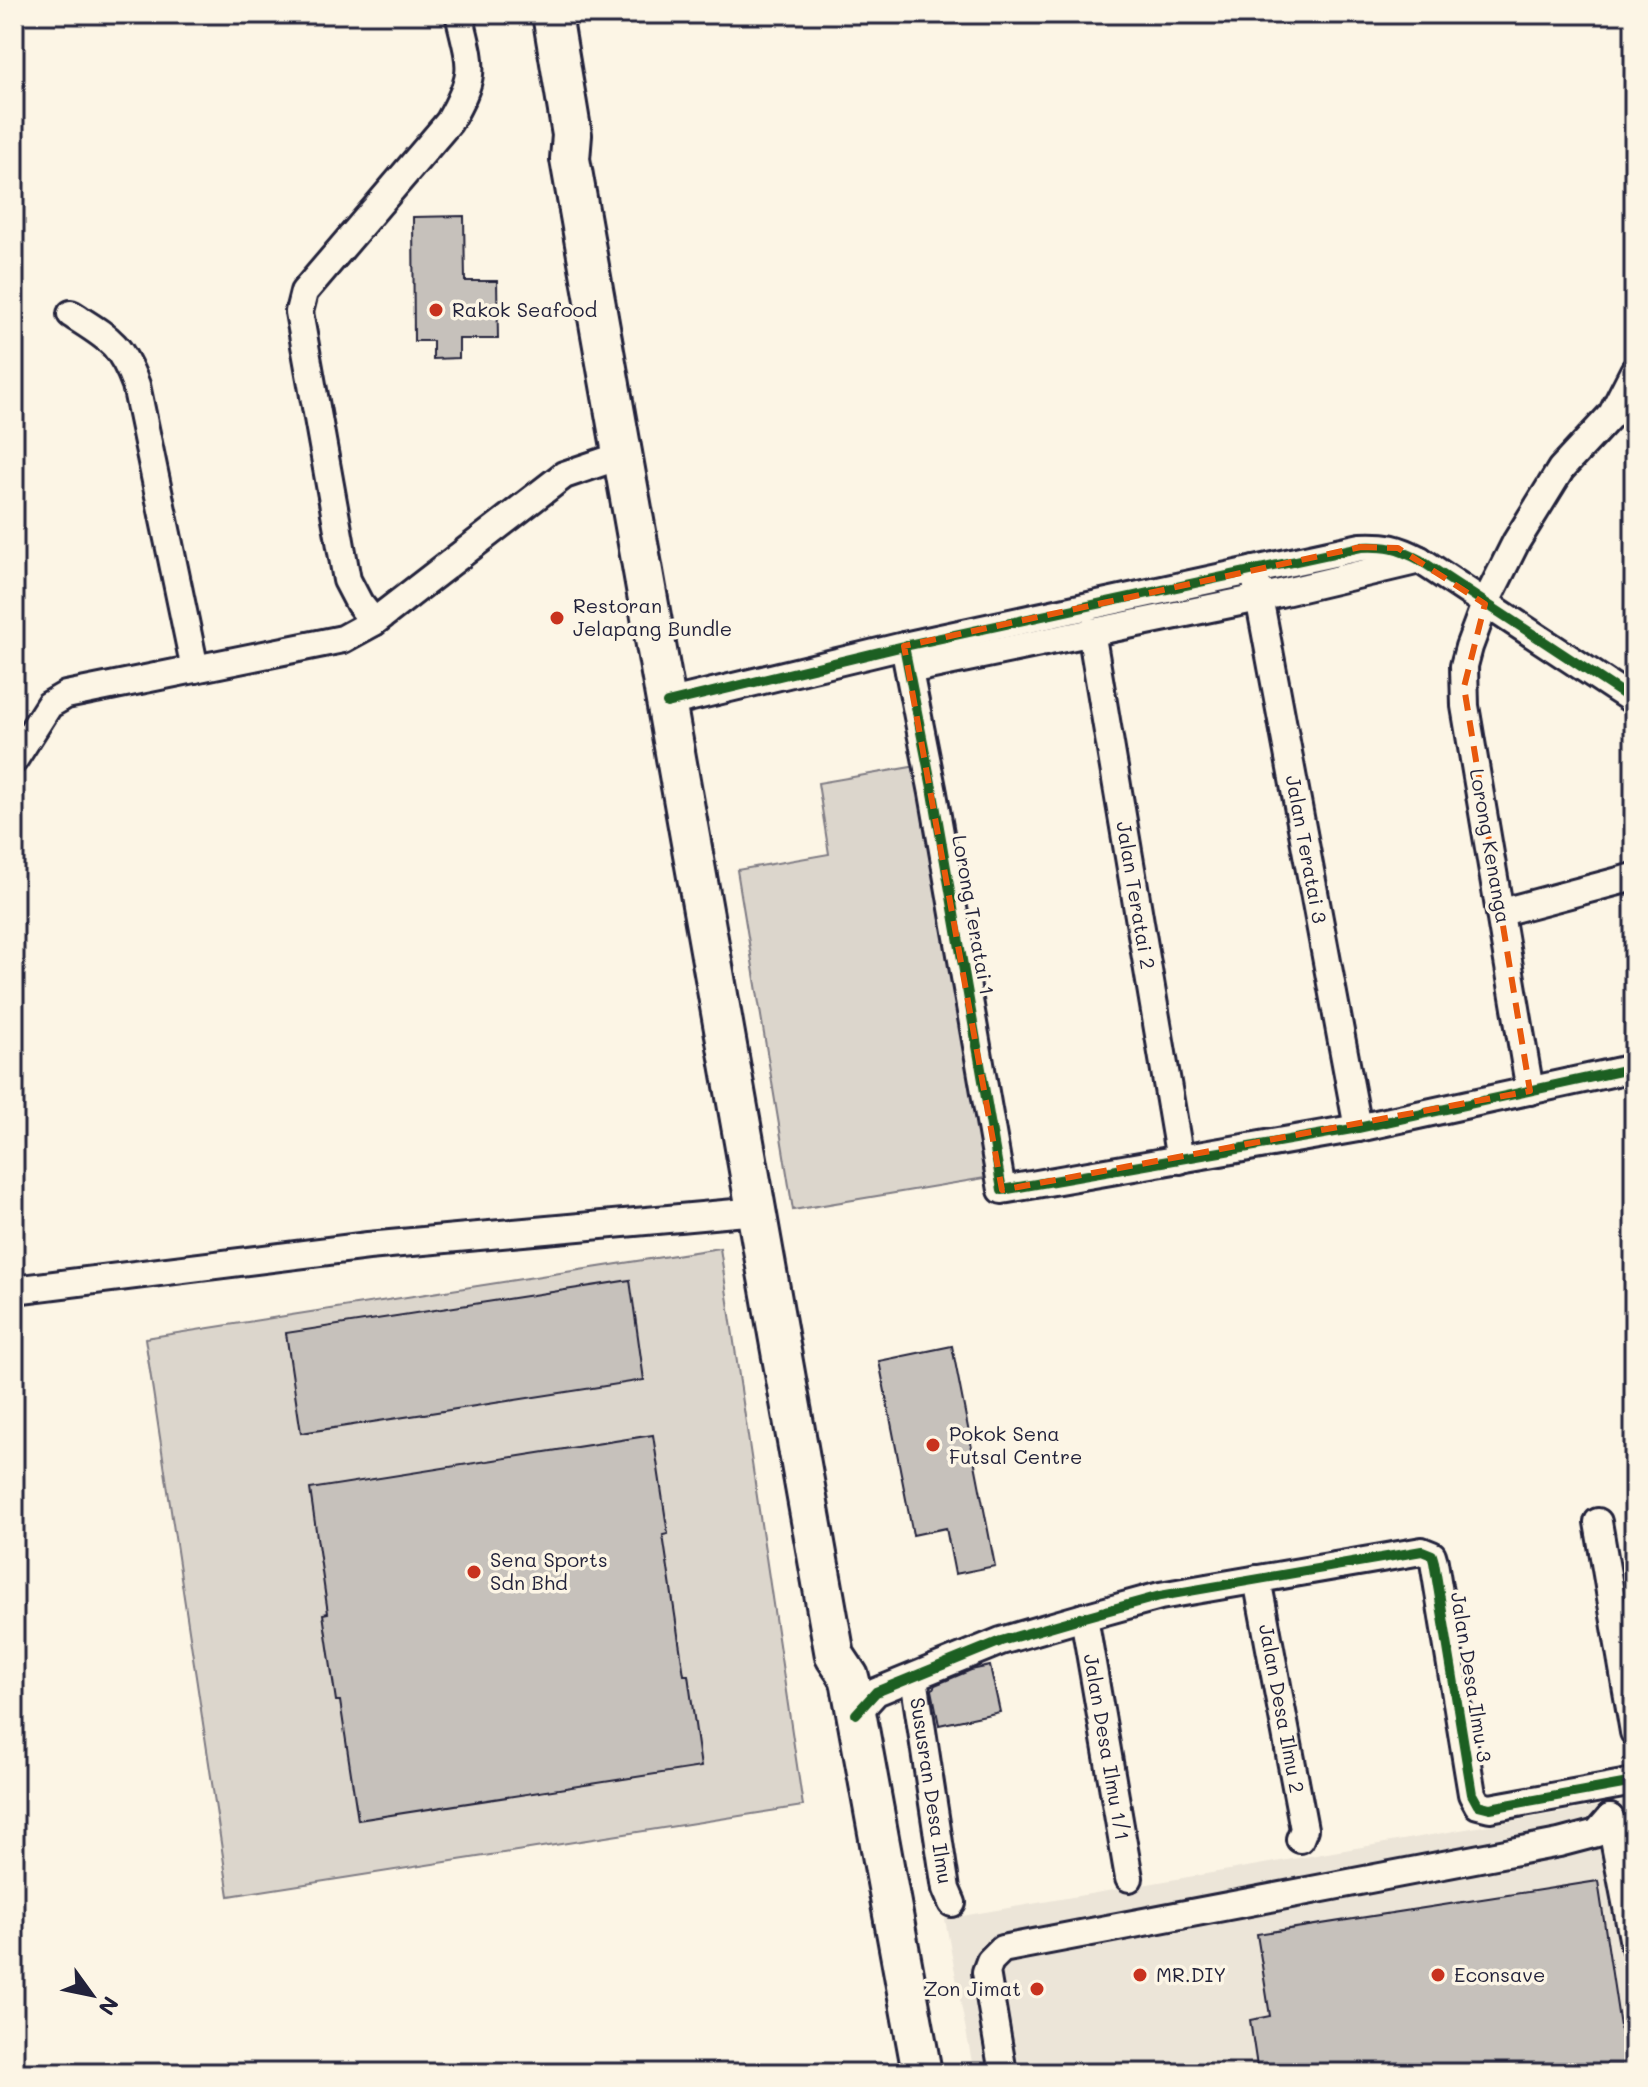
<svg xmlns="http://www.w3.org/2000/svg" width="1648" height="2087" font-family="Mali,sans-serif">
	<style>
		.built { fill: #ece5d8 }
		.green { fill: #dcd6cc; stroke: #7f7c84; stroke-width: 2 }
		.building { fill: #c6c1bb; stroke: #22223b; stroke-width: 2 }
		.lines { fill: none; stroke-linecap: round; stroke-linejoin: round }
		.minor-casing { stroke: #22223b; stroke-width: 32 }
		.highway-casing { stroke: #22223b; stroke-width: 44 }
		.minor { stroke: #fcf5e5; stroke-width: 26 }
		.highway { stroke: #fcf5e5; stroke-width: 38 }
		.cycleway-casing { stroke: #fcf5e5; stroke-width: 15 }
		.cycleway { stroke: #1b5e20; stroke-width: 10 }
		.marked { fill: none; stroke: #e8590c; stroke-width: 6; stroke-dasharray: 16 10; stroke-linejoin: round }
		.poi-dot { fill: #c8321e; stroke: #fcf5e5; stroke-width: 3 }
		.labels { text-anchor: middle; stroke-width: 7; stroke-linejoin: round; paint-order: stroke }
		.poi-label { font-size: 20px; fill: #22223b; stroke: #fcf5e5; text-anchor: start }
		.street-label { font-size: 20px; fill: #22223b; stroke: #fcf5e5 }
	</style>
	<rect width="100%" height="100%" fill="#fcf5e5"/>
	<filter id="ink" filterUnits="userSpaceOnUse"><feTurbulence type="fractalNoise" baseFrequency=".0125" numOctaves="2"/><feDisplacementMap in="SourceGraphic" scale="16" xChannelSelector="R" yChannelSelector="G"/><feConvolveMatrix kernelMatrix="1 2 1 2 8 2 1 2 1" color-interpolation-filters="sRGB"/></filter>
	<g filter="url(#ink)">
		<path class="built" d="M 1634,1800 L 1634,2073 L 974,2073 L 945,1919 Z"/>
		<path class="green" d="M 917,766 L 985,1178 L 793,1210 L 737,870 L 829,854 L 818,783 Z
			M 720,1248 L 803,1806 L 229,1896 L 145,1338 Z"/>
		<path class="building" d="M 464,216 L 465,281 L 497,281 L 498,339 L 459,339 L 459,358 L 433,359 L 433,341 L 414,341 L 413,217 Z
			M 630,1280 L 644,1380 L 301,1433 L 286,1333 Z
			M 952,1346 L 995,1566 L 955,1574 L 946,1528 L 913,1535 L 879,1361 Z
			M 653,1435 L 668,1534 L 663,1535 L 684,1675 L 688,1675 L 701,1767 L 358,1820 L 340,1701 L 336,1701 L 323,1614 L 328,1613 L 310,1489 Z
			M 990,1666 L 1000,1712 L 939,1725 L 932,1690 L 935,1685 L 971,1670 Z
			M 1598,1881 L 1627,2073 L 1258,2073 L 1250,2020 L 1270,2016 L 1257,1934 Z"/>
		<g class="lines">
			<defs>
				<g id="minor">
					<path d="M 71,314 C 108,338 120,342 136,385 L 195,669"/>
					<path id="s1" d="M 1254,570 L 1358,1128"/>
					<path d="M 374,622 L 359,603 L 347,580 L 299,312 L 304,292 L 449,122 C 477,73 472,68 459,14"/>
					<path id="s2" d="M 1091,631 L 1180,1160"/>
					<path d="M 904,646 L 933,793 L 1002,1190 L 1358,1128 L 1634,1068"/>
					<path d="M 909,670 L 1259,598 L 1420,560"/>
					<path d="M 667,703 L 904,646 L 1361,547 C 1387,546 1397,548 1420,560 L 1634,701"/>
					<path d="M 14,760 L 49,705 L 66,695 L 343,639 L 374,622 L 564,475 L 623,455"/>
					<path d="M 1502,912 L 1634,877"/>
					<path d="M 1530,1091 L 1465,706 L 1464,666 L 1469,647 L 1485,604 L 1516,542 L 1561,469 L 1612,414 L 1634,371"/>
					<path d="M 14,1290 L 368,1246 L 757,1211"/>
					<path d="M 1598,1522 L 1634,1732"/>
					<path id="s3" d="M 1257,1579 L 1304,1829 L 1300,1839"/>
					<path id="s4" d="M 1084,1617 L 1129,1878"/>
					<path id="s5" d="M 914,1678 L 946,1889 L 952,1903"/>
					<path d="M 856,1714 L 876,1692 L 1001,1641 L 1084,1617 L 1160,1596 L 1422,1551 L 1432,1555 L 1434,1562 L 1472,1794 L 1478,1805 L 1490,1808 L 1634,1782"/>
					<path d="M 1610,1818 L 1634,1944"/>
					<path d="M 1003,2073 L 986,1972 L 990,1961 L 1002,1949 L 1559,1843 L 1597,1833 L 1610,1818"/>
				</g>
				<path id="highway" d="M 552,14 L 572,135 L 570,159 L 835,1656 L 849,1677 L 851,1685 L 922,2073"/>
			</defs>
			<use href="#minor" class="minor-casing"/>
			<use href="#highway" class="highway-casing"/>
			<use href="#minor" class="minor"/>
			<use href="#highway" class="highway"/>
			<defs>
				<path id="cycleway" d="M 904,646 L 933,793 L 1002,1190 L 1358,1128 L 1634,1068
					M 667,703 L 904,646 L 1361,547 C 1387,546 1397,548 1420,560 L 1634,701
					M 856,1714 L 876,1692 L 1001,1641 L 1084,1617 L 1160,1596 L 1422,1551 L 1432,1555 L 1434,1562 L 1472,1794 L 1478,1805 L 1490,1808 L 1634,1782"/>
			</defs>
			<use href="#cycleway" class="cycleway-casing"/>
			<use href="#cycleway" class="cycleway"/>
		</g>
	</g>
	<path class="marked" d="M 1361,547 L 1398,548 L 1485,604 L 1464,687 L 1530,1091 L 1002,1190 L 904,646 Z"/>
	<g class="poi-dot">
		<circle cx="436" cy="310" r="8"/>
		<circle cx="557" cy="618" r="8"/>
		<circle cx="933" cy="1445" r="8"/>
		<circle cx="474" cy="1572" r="8"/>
		<circle cx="1140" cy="1975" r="8"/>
		<circle cx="1438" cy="1975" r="8"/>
		<circle cx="1037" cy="1989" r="8"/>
	</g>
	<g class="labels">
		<g class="poi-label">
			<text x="452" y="317">Rakok Seafood</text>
			<text x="573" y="613">Restoran<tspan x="573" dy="23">Jelapang Bundle</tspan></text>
			<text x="949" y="1441">Pokok Sena<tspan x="949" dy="23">Futsal Centre</tspan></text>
			<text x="490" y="1567">Sena Sports<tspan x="490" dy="23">Sdn Bhd</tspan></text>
			<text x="1156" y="1982">MR.DIY</text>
			<text x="1454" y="1982">Econsave</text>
			<text x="1021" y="1996" text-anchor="end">Zon Jimat</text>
		</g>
		<g class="street-label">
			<text transform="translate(1490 846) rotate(80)" y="7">Lorong Kenanga</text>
			<text dy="7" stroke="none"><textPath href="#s1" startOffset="284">Jalan Teratai 3</textPath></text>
			<text dy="7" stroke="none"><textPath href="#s2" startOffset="268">Jalan Teratai 2</textPath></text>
			<text transform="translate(973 915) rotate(80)" y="7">Lorong Teratai 1</text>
			<text transform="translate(1471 1677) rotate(81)" y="7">Jalan Desa Ilmu 3</text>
			<text dy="7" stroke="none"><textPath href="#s3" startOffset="132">Jalan Desa Ilmu 2</textPath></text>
			<text dy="7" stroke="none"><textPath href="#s4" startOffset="132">Jalan Desa Ilmu 1/1</textPath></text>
			<text dy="7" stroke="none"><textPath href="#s5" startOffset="114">Sususran Desa Ilmu</textPath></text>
		</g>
	</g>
	<rect width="1648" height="2087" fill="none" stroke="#fcf5e5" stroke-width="48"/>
	<rect x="24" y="24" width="1600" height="2039" fill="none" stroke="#22223b" stroke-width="3" filter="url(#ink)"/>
	<g transform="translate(92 1995) rotate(123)" stroke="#fcf5e5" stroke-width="6" paint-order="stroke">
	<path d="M0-6L14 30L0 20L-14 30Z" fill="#22223b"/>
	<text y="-12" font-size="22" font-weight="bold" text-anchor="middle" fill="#22223b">N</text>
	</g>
</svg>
